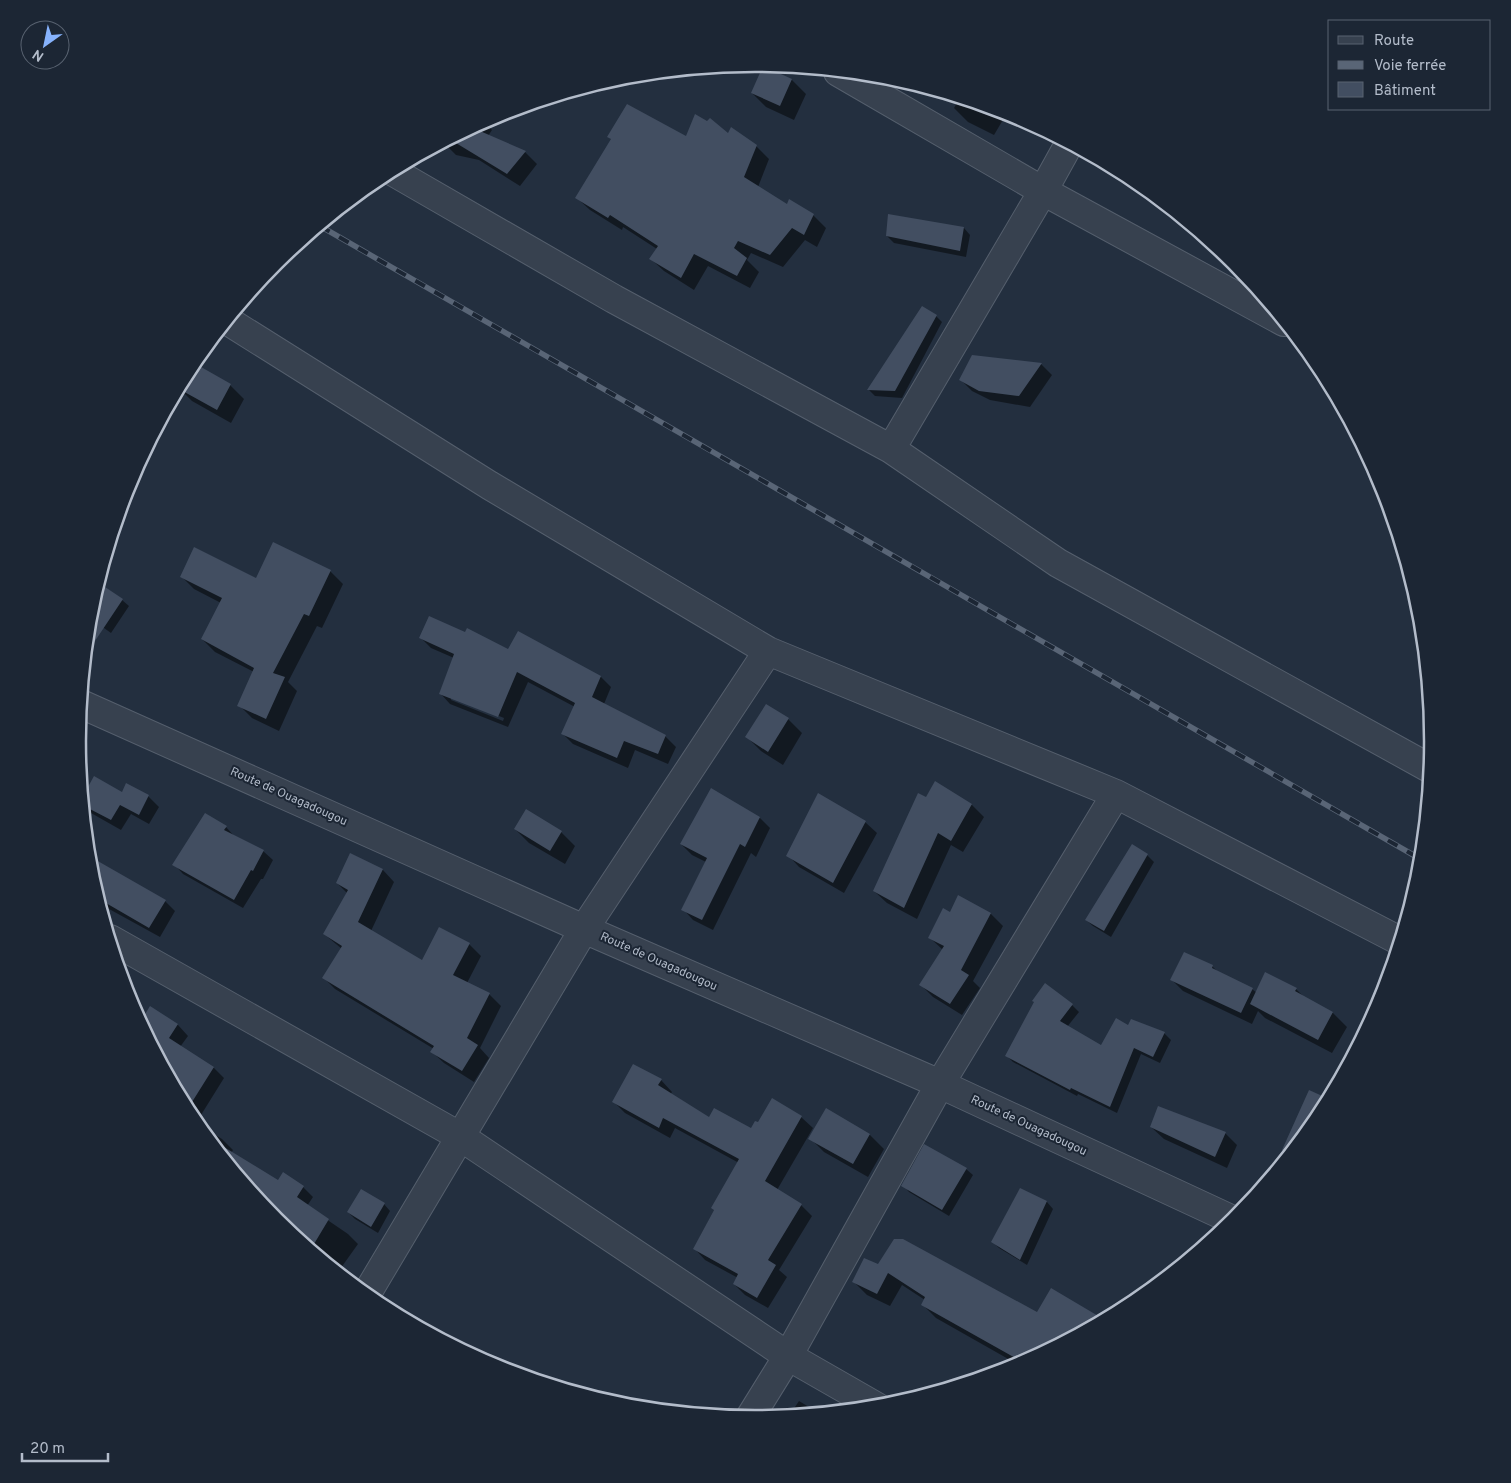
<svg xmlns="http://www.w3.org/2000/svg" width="1511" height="1483" font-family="Overpass,sans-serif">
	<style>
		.shadow { fill: #0007; fill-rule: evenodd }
		.building { fill: #424e61 }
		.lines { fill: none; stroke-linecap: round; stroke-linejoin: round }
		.minor-casing { stroke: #555f6d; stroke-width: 30 }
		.minor { stroke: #37414f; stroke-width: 28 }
		.rail-casing { stroke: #596576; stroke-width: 5.5 }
		.rail { stroke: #1c2634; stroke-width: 4; stroke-dasharray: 11; stroke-linecap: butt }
		.labels { text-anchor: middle; stroke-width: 4; stroke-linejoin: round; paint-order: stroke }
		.street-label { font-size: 12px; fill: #b3bcca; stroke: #1c2634 }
		.rim { fill: none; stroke: #b3bcca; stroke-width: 2.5 }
	</style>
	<rect width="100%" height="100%" fill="#232f3f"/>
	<path class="shadow" d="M 763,67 L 792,80 L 806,94 L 794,120 L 766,107 L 752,93 Z
		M 959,99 L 1007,113 L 994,135 L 968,122 L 954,108 Z
		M 484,122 L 492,130 L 488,136 L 525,152 L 537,164 L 520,186 L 479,160 L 456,155 L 444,143 Z
		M 729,135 L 756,146 L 769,159 L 758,187 L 787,205 L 813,215 L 826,228 L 817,247 L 805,240 L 783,267 L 751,253 L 747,260 L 759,272 L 750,288 L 708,266 L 694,290 L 664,271 L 651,259 L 657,249 L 623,227 L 622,230 L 590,210 L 577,198 L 687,138 Z
		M 964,228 L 970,235 L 966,257 L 894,243 L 887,236 Z
		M 936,316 L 942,322 L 902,398 L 875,396 L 869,390 Z
		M 193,364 L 230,385 L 244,399 L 231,423 L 192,401 L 179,388 Z
		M 1041,364 L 1052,375 L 1030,407 L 990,400 L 972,391 L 961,380 Z
		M 330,571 L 343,584 L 322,628 L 317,626 L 288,682 L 297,691 L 279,731 L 252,718 L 239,705 L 254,672 L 215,652 L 202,639 L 221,603 L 194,589 L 181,576 L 257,580 Z
		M 100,585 L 122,600 L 129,606 L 111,633 L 90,618 L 91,609 L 97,590 Z
		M 421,638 L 509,651 L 601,677 L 611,687 L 604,704 L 665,736 L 676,747 L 668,764 L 635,750 L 628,768 L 573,744 L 563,734 L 575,707 L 528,682 L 508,727 L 450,704 L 440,693 L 454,658 L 431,648 ZM 451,697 L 504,718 L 503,721 L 451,700 Z
		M 788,719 L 802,733 L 783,765 L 761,751 L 747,737 Z
		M 935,783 L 972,805 L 984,817 L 963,852 L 951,845 L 917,919 L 887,903 L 874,891 Z
		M 127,785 L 148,796 L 159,807 L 149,824 L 131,814 L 121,830 L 91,813 L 84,806 L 83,798 L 122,793 Z
		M 760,818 L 770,828 L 756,857 L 751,853 L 713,930 L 693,920 L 683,909 L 706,862 L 692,855 L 681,844 Z
		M 865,822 L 877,833 L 844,893 L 799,867 L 788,855 Z
		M 226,827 L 235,837 L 263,851 L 273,860 L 263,879 L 261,879 L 243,908 L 183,874 L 174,864 Z
		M 515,829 L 561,832 L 575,846 L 565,864 L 529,843 Z
		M 351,855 L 383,870 L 394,882 L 371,931 L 423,962 L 469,944 L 481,956 L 467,983 L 489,994 L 501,1006 L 480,1048 L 489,1058 L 474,1082 L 444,1063 L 432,1052 L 434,1049 L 335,989 L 324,978 L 342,949 L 324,934 L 347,893 L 337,883 Z
		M 1147,855 L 1154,862 L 1111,937 L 1093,926 L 1086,920 Z
		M 89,858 L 165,901 L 175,911 L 160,937 L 100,904 L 91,873 Z
		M 950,913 L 991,914 L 1003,926 L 973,981 L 980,988 L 962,1015 L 933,997 L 921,985 L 943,950 L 929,937 Z
		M 1212,966 L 1218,972 L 1252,989 L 1257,993 L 1296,989 L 1306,999 L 1333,1013 L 1347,1027 L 1332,1053 L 1265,1018 L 1258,1011 L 1252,1024 L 1183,991 L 1172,980 Z
		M 1072,1005 L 1079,1012 L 1067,1027 L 1101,1047 L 1129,1027 L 1164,1033 L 1171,1040 L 1160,1063 L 1141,1054 L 1117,1113 L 1078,1094 L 1077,1096 L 1013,1062 L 1006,1055 Z
		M 150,1008 L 178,1025 L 188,1036 L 180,1047 L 214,1068 L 224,1078 L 196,1123 L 141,1023 Z
		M 661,1080 L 672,1092 L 670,1095 L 709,1119 L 752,1130 L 801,1117 L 813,1128 L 777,1190 L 801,1205 L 812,1216 L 779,1270 L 787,1277 L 768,1308 L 745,1295 L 734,1284 L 738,1278 L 705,1260 L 694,1248 L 739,1163 L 675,1128 L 670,1138 L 625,1113 L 613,1101 Z
		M 1329,1088 L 1334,1091 L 1319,1118 L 1305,1135 Z
		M 826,1110 L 870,1135 L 884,1149 L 868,1177 L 824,1152 L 810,1138 Z
		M 196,1123 L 222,1139 L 233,1150 L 231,1153 L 278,1182 L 303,1187 L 313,1197 L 307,1206 L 348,1234 L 358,1244 L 338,1272 L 276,1221 Z
		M 1151,1127 L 1225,1133 L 1237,1145 L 1227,1168 L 1164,1139 Z
		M 966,1169 L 973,1175 L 949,1216 L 909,1192 L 903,1185 Z
		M 1020,1189 L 1047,1202 L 1053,1209 L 1027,1265 L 999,1248 L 992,1241 Z
		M 384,1204 L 390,1211 L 378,1233 L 355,1219 L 348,1212 Z
		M 878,1266 L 1038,1314 L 1103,1321 L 1019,1365 L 936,1318 L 923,1305 L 925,1300 L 902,1285 L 890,1306 L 867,1295 L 854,1282 Z
		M 799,1401 L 819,1413 L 789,1416 Z"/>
	<path class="building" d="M 763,66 L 792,79 L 780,106 L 751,93 Z
		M 627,104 L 686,136 L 695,114 L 707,121 L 710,118 L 728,133 L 731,127 L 757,145 L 744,177 L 787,204 L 789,199 L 814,214 L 804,235 L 792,228 L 770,255 L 738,241 L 734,248 L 747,258 L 737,276 L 694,254 L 681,278 L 649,259 L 658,246 L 610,215 L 608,218 L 575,198 L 611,139 L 607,137 Z
		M 473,128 L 526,151 L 507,174 L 451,140 Z
		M 888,214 L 964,227 L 960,251 L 886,236 Z
		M 922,306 L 937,315 L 895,391 L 867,390 Z
		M 972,355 L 1042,363 L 1019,396 L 979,391 L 959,380 Z
		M 194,363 L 231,384 L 217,410 L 179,389 Z
		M 273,542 L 331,570 L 309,616 L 304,614 L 273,673 L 285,677 L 266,719 L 237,706 L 254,668 L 201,639 L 222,598 L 180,577 L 194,547 L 256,578 Z
		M 99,583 L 123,599 L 87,653 L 91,609 Z
		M 429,616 L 465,632 L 467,628 L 508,649 L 518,631 L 601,676 L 592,697 L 666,735 L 658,754 L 624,741 L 617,758 L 561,734 L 575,703 L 517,672 L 498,717 L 439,694 L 454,654 L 419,638 Z
		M 766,704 L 789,718 L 768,752 L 745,737 Z
		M 94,776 L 122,792 L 126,783 L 149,795 L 139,815 L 120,805 L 111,820 L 84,806 L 83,796 Z
		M 935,781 L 972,804 L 951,841 L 938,833 L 904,908 L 873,891 L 918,793 L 926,797 Z
		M 711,788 L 760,817 L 745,847 L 740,844 L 702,920 L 681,910 L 707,858 L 680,844 Z
		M 818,793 L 866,821 L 833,883 L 786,856 Z
		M 526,809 L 562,831 L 550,851 L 514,829 Z
		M 205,813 L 227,826 L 224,830 L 264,850 L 253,871 L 251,870 L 234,900 L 172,865 Z
		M 1132,844 L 1148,854 L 1104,931 L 1085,920 Z
		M 350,853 L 383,869 L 358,922 L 422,960 L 439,927 L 470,943 L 453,975 L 490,993 L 467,1038 L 478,1045 L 462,1071 L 430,1052 L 434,1046 L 322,978 L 342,946 L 323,934 L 348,890 L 336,883 Z
		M 89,856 L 166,900 L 149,928 L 99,899 L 91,873 Z
		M 958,895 L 991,913 L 961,970 L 969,975 L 950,1004 L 919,985 L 944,946 L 928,938 L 943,908 L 950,912 Z
		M 1184,952 L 1213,965 L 1212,968 L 1253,988 L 1241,1013 L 1170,980 Z
		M 1265,972 L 1297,988 L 1295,991 L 1333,1012 L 1318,1040 L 1250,1004 Z
		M 1045,983 L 1073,1004 L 1060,1021 L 1101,1045 L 1116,1018 L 1128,1025 L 1131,1019 L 1165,1032 L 1153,1057 L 1134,1048 L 1110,1107 L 1071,1088 L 1070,1090 L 1005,1056 L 1034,1002 L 1032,1001 Z
		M 150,1006 L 178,1024 L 169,1038 L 214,1067 L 187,1110 L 140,1020 L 141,1021 Z
		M 633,1064 L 662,1079 L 658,1085 L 709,1117 L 714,1108 L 751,1128 L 755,1121 L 758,1122 L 772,1098 L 802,1116 L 765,1181 L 802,1204 L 768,1260 L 776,1265 L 757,1298 L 733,1284 L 738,1274 L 693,1249 L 714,1210 L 711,1208 L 739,1159 L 663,1118 L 659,1128 L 612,1102 Z
		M 1309,1090 L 1329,1099 L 1319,1118 L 1290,1154 L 1282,1150 Z
		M 1158,1106 L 1226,1132 L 1215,1157 L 1150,1127 Z
		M 826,1108 L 870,1134 L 853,1164 L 808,1139 Z
		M 924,1144 L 967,1168 L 942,1210 L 901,1186 Z
		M 224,1147 L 278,1180 L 283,1172 L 304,1186 L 297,1197 L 329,1219 L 311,1249 L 276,1221 L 220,1152 Z
		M 1020,1188 L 1047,1201 L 1020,1260 L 991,1242 Z
		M 361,1189 L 385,1203 L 371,1227 L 347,1212 Z
		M 894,1239 L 903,1239 L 1037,1312 L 1051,1288 L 1105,1320 L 1024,1363 L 921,1305 L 925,1297 L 888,1273 L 877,1294 L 852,1282 L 864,1258 L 878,1264 Z"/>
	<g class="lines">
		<defs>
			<path id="minor" d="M 838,72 L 1043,191 L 1284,322
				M 392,171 L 614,299 L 891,449 L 1058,563 L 1431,769
				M 228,321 L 489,485 L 768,651 L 1116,794 L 1400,941
				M 891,449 L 1043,191 L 1069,144
				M 81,704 L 584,929 L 940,1084 L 1235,1221
				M 110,939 L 461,1137 L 788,1356 L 877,1407
				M 366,1295 L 584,929 L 768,651
				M 749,1419 L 788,1356 L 940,1084 L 1116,794"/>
		</defs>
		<use href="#minor" class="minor-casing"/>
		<use href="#minor" class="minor"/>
		<defs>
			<path id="rail" d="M 320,226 L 1422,860"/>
		</defs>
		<use href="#rail" class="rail-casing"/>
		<use href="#rail" class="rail"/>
	</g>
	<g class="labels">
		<g class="street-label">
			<text transform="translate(289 796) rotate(24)" y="4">Route de Ouagadougou</text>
			<text transform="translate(659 961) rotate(24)" y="4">Route de Ouagadougou</text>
			<text transform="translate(1029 1125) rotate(25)" y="4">Route de Ouagadougou</text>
		</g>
	</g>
	<path d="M0 0H1511V1483H0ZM86 741a669 669 0 1 1 1338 0a669 669 0 1 1-1338 0Z" fill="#1c2634" fill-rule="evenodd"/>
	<path class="rim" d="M86 741a669 669 0 1 1 1338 0a669 669 0 1 1-1338 0Z"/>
	<rect x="1328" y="20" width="162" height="90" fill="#1c2634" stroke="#586270"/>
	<rect x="1338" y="36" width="25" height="8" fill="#37414f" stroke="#586270"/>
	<text x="1374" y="45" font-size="15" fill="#b3bcca">Route</text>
	<rect x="1338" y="61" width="25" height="8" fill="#596576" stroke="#586270"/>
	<text x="1374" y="70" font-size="15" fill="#b3bcca">Voie ferrée</text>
	<rect x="1338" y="82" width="25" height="15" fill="#424e61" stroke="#586270"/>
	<text x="1374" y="95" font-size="15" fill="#b3bcca">Bâtiment</text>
	<g transform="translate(45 45) rotate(213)"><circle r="24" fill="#1c2634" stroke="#586270"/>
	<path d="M0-4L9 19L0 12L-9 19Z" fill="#86b2fc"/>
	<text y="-8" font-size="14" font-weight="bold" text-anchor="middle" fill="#b3bcca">N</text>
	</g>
	<path d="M22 1453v8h86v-8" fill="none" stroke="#b3bcca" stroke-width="2.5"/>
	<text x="30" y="1453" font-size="15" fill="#b3bcca" stroke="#1c2634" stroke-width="4" paint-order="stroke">20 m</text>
</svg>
